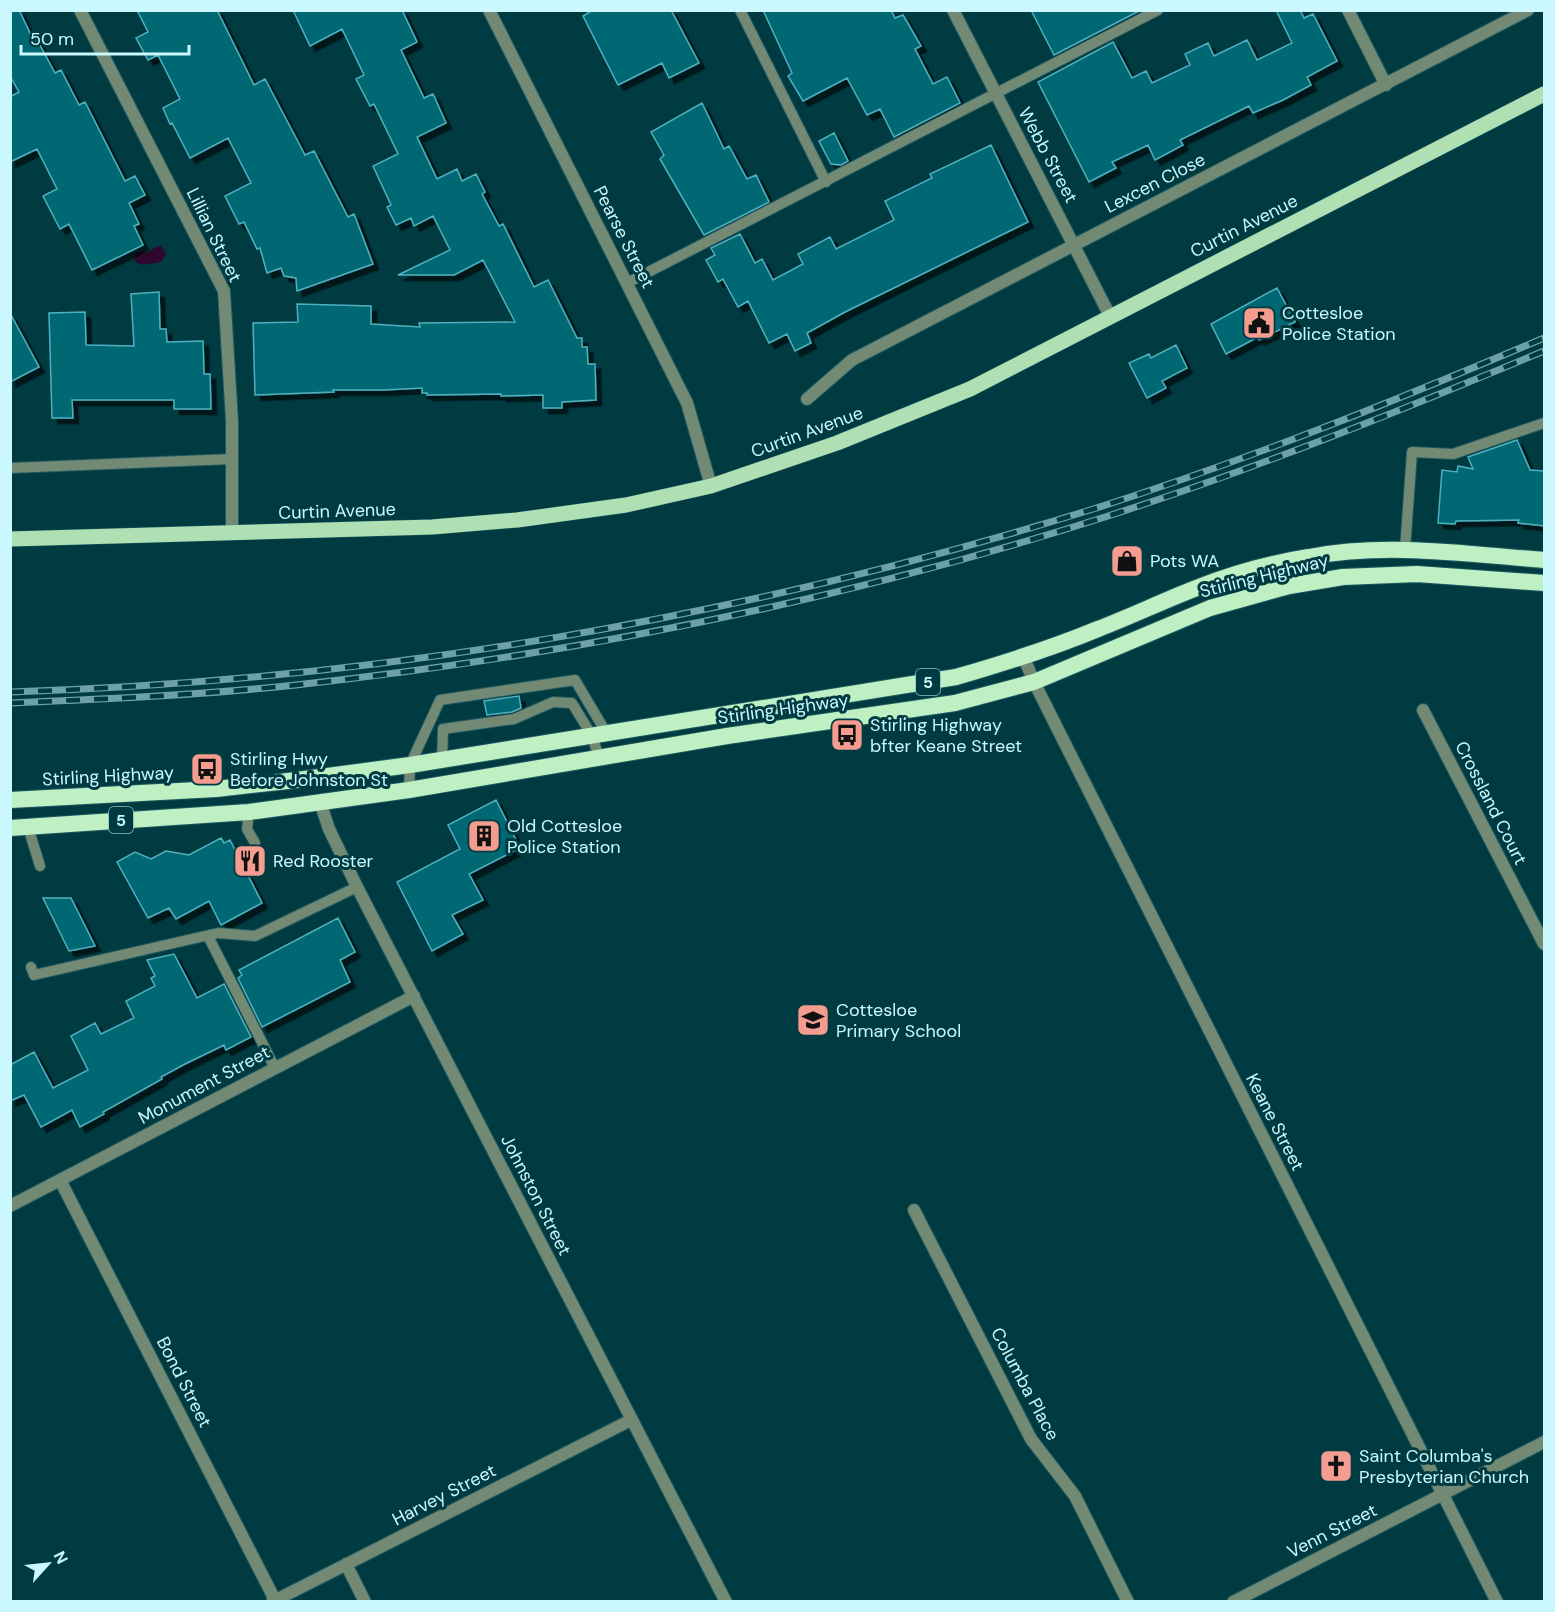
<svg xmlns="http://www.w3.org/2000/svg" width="1555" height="1612" font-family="'DM Sans',sans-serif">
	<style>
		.water { fill: #2e082e }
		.building { fill: #006772; stroke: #4fb1bf; stroke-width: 1.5; filter: url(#shadow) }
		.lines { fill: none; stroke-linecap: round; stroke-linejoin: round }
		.service-casing { stroke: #205960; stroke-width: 12 }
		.minor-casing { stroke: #205960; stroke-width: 14 }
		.tertiary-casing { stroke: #205960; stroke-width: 14 }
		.primary-casing { stroke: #205960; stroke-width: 16 }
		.trunk-casing { stroke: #205960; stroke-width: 18 }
		.service { stroke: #728974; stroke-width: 10 }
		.minor { stroke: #728974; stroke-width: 12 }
		.tertiary { stroke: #728974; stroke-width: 12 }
		.primary { stroke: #aee0b4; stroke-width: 15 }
		.trunk { stroke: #bef0c4; stroke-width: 16 }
		.rail-casing { stroke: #6da0a7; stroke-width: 7 }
		.rail { stroke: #003b42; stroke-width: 4.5; stroke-dasharray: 14; stroke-linecap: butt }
		.labels { text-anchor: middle; stroke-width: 6; stroke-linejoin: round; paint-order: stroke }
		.shield { fill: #003b42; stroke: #8ebfc6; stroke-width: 1.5 }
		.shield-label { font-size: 16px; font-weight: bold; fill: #cbf7fe }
		.street-label { font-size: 18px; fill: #cbf7fe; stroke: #003b42 }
		.poi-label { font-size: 18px; fill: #cbf7fe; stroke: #003b42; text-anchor: start }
	</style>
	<defs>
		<filter id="shadow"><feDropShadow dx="5.5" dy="5.5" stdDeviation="0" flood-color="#0009"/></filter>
	</defs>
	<rect width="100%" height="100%" fill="#003b42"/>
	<path class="water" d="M 161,246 L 166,254 L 161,262 L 143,265 L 134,261 L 136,253 L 140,252 L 147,253 L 156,247 Z"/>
	<path class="building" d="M 10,10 L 19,10 L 33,39 L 36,38 L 55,73 L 61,70 L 79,105 L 85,102 L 125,181 L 135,176 L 145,195 L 129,203 L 139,224 L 134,226 L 143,245 L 92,270 L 69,224 L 60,229 L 43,196 L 57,189 L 37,149 L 10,162 L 10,97 L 19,92 L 10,76 Z
		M 137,10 L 217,10 L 254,85 L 265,79 L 305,155 L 314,151 L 348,217 L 354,214 L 373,264 L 297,291 L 296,278 L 284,276 L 281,268 L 267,273 L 260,248 L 257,249 L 244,222 L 239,224 L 225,196 L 251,183 L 228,138 L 190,158 L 172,123 L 170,124 L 163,108 L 180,99 L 158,55 L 148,60 L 136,38 L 148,32 Z
		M 293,10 L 402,10 L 417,42 L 401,50 L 424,98 L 433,94 L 446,123 L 417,137 L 437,179 L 457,169 L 462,181 L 476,174 L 485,192 L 482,194 L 499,226 L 503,224 L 534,287 L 548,280 L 577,338 L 582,338 L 582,347 L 587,347 L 588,364 L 595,364 L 596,400 L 562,402 L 562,408 L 543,408 L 543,395 L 501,396 L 501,394 L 427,395 L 427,393 L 422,393 L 422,388 L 384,390 L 333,390 L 334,392 L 255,395 L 253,323 L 298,322 L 297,304 L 371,306 L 371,324 L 420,327 L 419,323 L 515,322 L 483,260 L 454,275 L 398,275 L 450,250 L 433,216 L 414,226 L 411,218 L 396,225 L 387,207 L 391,205 L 373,166 L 398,154 L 374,104 L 370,106 L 356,79 L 364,75 L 342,29 L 310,46 Z
		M 593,10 L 671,10 L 699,63 L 669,78 L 662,63 L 618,85 L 583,16 Z
		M 763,10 L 891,10 L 895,18 L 903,15 L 921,46 L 915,49 L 933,84 L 947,77 L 960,103 L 894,137 L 880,109 L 867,115 L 847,78 L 803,101 L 788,76 L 792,73 Z
		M 1031,10 L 1141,10 L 1054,55 Z
		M 1276,10 L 1300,10 L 1304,18 L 1313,14 L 1337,61 L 1307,77 L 1311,85 L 1283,100 L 1253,113 L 1249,106 L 1180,140 L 1183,145 L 1155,160 L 1148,145 L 1112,162 L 1116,168 L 1089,182 L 1038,82 L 1113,42 L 1132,78 L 1146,71 L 1152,83 L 1190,65 L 1185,54 L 1208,43 L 1214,56 L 1247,40 L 1257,60 L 1292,43 Z
		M 702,103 L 724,149 L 729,146 L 747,179 L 756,175 L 769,202 L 704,235 L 660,159 L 664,155 L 651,132 Z
		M 834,133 L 848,161 L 841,165 L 831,164 L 819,141 Z
		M 991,145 L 1028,222 L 845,312 L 807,333 L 811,343 L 795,351 L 787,334 L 769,343 L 748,301 L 738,307 L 723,279 L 718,282 L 706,260 L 715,255 L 711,248 L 740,234 L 755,263 L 762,259 L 773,280 L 803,264 L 798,254 L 830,237 L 836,249 L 894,220 L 885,201 L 932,178 L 930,174 Z
		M 1277,288 L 1295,322 L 1259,340 L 1258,337 L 1226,354 L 1211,324 Z
		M 159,292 L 160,329 L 166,329 L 167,342 L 203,341 L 204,374 L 210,374 L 211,409 L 174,409 L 174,400 L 72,400 L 73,418 L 52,418 L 49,313 L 85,312 L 86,345 L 134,346 L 131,294 Z
		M 10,313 L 39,367 L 10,382 Z
		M 1176,345 L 1187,368 L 1162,381 L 1166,388 L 1147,398 L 1129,363 L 1149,354 L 1151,358 Z
		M 1517,440 L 1530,470 L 1545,471 L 1545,526 L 1518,523 L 1519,520 L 1456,521 L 1455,524 L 1438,523 L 1442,470 L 1457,472 L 1458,466 L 1473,469 L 1468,457 Z
		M 519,696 L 521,708 L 512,712 L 487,715 L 484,701 Z
		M 496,800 L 520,848 L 469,874 L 483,900 L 452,915 L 463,934 L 432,951 L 397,882 L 460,849 L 448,825 Z
		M 221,838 L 224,843 L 230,840 L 262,903 L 221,925 L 209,901 L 176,919 L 169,908 L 148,918 L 117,862 L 135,852 L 151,859 L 166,851 L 189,855 Z
		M 43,898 L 71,898 L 95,946 L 69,951 Z
		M 338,918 L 355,952 L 340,960 L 350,982 L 262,1027 L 238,978 L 242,975 L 239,970 Z
		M 174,954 L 197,998 L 224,984 L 251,1037 L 226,1050 L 224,1045 L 183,1065 L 161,1077 L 162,1079 L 103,1112 L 104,1114 L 80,1127 L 72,1110 L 41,1127 L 24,1095 L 10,1101 L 10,1065 L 34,1052 L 53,1088 L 88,1070 L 71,1036 L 95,1023 L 101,1034 L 134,1018 L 126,1001 L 155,986 L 151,978 L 155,976 L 147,960 Z"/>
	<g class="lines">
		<defs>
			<path id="service" d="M 740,10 L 826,182
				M 627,283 L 1158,10
				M 10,468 L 232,459
				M 1405,550 L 1412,452 L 1453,454 L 1544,423
				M 442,760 L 443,729 L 514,719 L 553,702 L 572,703 L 592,736 L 599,757
				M 409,790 L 410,765 L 440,700 L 575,680 L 607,734
				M 249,812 L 247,829 L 255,843
				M 28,827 L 40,866
				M 208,936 L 275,1068
				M 31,967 L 34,975 L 218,933 L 255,936 L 357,887"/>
			<path id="minor" d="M 80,10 L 224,291 L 232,421 L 232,534
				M 489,10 L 687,403 L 711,486
				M 953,10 L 1110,316
				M 1348,10 L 1386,85
				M 807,399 L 852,360 L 1528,10
				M 1024,658 L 1034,682 L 1497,1602
				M 1423,710 L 1544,944
				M 60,1180 L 275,1600
				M 914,1210 L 1031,1439 L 1075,1496 L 1128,1602
				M 346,1564 L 365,1602
				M 272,1602 L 631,1420
				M 1233,1602 L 1544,1442"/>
			<path id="tertiary" d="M 320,802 L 329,829 L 357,887 L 726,1602
				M 10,1206 L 414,996"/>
			<path id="primary" d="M 10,539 L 432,527 L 517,520 L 626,505 L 711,486 L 837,443 L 970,389 L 1544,94"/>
			<path id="trunk" d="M 10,800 L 216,789 L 297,780 L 410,765 L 956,677 C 1005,663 1052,648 1098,629 C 1132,616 1165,600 1199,587 C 1234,573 1271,563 1309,557 C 1387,542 1466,554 1544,560
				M 10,828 L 249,812 L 409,790 L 727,736 L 955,703 L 1034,682 L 1210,608 L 1289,586 L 1343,577 L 1417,574 L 1544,583"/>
		</defs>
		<use href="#service" class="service-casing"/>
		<use href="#minor" class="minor-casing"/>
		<use href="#tertiary" class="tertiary-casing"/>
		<use href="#primary" class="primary-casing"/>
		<use href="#trunk" class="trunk-casing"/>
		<use href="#service" class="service"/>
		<use href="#minor" class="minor"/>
		<use href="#tertiary" class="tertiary"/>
		<use href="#primary" class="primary"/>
		<use href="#trunk" class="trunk"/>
		<defs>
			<path id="rail" d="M 10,692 C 376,681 741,618 1090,510 C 1245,461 1395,401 1544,338
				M 10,703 C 106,699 201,695 296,685 C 571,655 842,601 1105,517 C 1255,469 1400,411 1544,351"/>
		</defs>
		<use href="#rail" class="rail-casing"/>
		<use href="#rail" class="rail"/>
	</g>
	<defs>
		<symbol id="civic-square" viewBox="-11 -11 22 22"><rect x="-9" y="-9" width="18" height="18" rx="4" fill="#f59c90" stroke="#003b42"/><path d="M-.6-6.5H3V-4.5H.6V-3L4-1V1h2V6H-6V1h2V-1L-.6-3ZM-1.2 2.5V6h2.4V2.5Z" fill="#111"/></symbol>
		<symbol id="shop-square" viewBox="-11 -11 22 22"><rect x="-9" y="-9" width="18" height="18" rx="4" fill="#f59c90" stroke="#003b42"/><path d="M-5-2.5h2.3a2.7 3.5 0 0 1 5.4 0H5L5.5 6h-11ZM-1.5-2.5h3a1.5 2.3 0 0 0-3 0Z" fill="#111"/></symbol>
		<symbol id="bus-square" viewBox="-11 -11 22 22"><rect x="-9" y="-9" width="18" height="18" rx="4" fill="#f59c90" stroke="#003b42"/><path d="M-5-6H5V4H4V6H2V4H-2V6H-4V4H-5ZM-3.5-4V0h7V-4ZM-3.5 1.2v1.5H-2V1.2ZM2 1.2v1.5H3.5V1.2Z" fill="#111"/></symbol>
		<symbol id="building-square" viewBox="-11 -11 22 22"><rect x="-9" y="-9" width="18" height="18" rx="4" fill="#f59c90" stroke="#003b42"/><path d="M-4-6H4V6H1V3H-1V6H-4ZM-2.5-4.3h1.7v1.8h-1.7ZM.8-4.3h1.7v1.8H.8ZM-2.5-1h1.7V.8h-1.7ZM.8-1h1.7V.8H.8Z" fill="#111"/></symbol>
		<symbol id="restaurant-square" viewBox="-11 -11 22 22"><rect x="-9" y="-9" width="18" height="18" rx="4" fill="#f59c90" stroke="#003b42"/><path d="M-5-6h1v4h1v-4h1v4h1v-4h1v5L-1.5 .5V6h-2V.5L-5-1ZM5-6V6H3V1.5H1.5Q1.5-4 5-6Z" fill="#111"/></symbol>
		<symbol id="school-square" viewBox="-11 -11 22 22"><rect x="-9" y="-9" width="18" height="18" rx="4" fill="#f59c90" stroke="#003b42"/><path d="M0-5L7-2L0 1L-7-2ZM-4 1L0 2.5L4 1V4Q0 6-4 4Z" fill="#111"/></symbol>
		<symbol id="church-square" viewBox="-11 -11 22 22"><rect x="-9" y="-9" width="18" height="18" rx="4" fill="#f59c90" stroke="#003b42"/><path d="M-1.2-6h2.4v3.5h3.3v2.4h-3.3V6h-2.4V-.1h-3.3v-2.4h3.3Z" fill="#111"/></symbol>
	</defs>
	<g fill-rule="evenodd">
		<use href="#civic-square" x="1240" y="304" width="38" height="38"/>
		<use href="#shop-square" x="1108" y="542" width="38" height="38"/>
		<use href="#bus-square" x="828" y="716" width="38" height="38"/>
		<use href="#bus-square" x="188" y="750" width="38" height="38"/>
		<use href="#building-square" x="465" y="817" width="38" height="38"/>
		<use href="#restaurant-square" x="231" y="842" width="38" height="38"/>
		<use href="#school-square" x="794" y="1001" width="38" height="38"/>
		<use href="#church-square" x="1317" y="1447" width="38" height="38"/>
	</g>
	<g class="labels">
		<g class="shield">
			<rect x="916" y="669" width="24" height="26" rx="4.5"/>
			<rect x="109" y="807" width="24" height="26" rx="4.5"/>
		</g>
		<g class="shield-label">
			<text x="928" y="688">5</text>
			<text x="121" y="826">5</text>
		</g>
		<g class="street-label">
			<text transform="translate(1048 155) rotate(62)" y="6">Webb Street</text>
			<text transform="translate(1155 183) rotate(-27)" y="6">Lexcen Close</text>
			<text transform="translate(1244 226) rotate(-27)" y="6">Curtin Avenue</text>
			<text transform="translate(214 235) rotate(64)" y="6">Lillian Street</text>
			<text transform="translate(624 237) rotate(63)" y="6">Pearse Street</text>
			<text transform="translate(807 432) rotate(-20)" y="6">Curtin Avenue</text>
			<text transform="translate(337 511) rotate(-2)" y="6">Curtin Avenue</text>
			<text transform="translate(1264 576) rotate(-14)" y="6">Stirling Highway</text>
			<text transform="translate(783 709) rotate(-8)" y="6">Stirling Highway</text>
			<text transform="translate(108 776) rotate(-3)" y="6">Stirling Highway</text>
			<text transform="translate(1491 803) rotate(63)" y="6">Crossland Court</text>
			<text transform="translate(204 1085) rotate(-28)" y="6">Monument Street</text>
			<text transform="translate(1275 1122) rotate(63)" y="6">Keane Street</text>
			<text transform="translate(536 1195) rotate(63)" y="6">Johnston Street</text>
			<text transform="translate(184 1382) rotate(63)" y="6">Bond Street</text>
			<text transform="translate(1025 1384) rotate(62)" y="6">Columba Place</text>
			<text transform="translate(444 1495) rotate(-27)" y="6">Harvey Street</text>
			<text transform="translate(1332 1531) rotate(-27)" y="6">Venn Street</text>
		</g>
		<g class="poi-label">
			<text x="1282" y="319">Cottesloe<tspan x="1282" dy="21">Police Station</tspan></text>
			<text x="1150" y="567">Pots WA</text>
			<text x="870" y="731">Stirling Highway<tspan x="870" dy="21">bfter Keane Street</tspan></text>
			<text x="230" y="765">Stirling Hwy<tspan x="230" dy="21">Before Johnston St</tspan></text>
			<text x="507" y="832">Old Cottesloe<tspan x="507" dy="21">Police Station</tspan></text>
			<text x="273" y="867">Red Rooster</text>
			<text x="836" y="1016">Cottesloe<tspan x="836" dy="21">Primary School</tspan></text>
			<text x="1359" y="1462">Saint Columba's<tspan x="1359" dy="21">Presbyterian Church</tspan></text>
		</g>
	</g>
	<rect width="1555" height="1612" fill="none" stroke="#cbf7fe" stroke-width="24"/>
	<g transform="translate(48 1564) rotate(63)" stroke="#003b42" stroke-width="4.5" paint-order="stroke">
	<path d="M0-4.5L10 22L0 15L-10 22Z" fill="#cbf7fe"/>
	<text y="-9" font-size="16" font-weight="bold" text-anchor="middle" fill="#cbf7fe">N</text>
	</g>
	<path d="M21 45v9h168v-9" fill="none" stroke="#cbf7fe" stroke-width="3"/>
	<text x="30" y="45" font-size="18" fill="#cbf7fe" stroke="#003b42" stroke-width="4.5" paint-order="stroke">50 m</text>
</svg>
